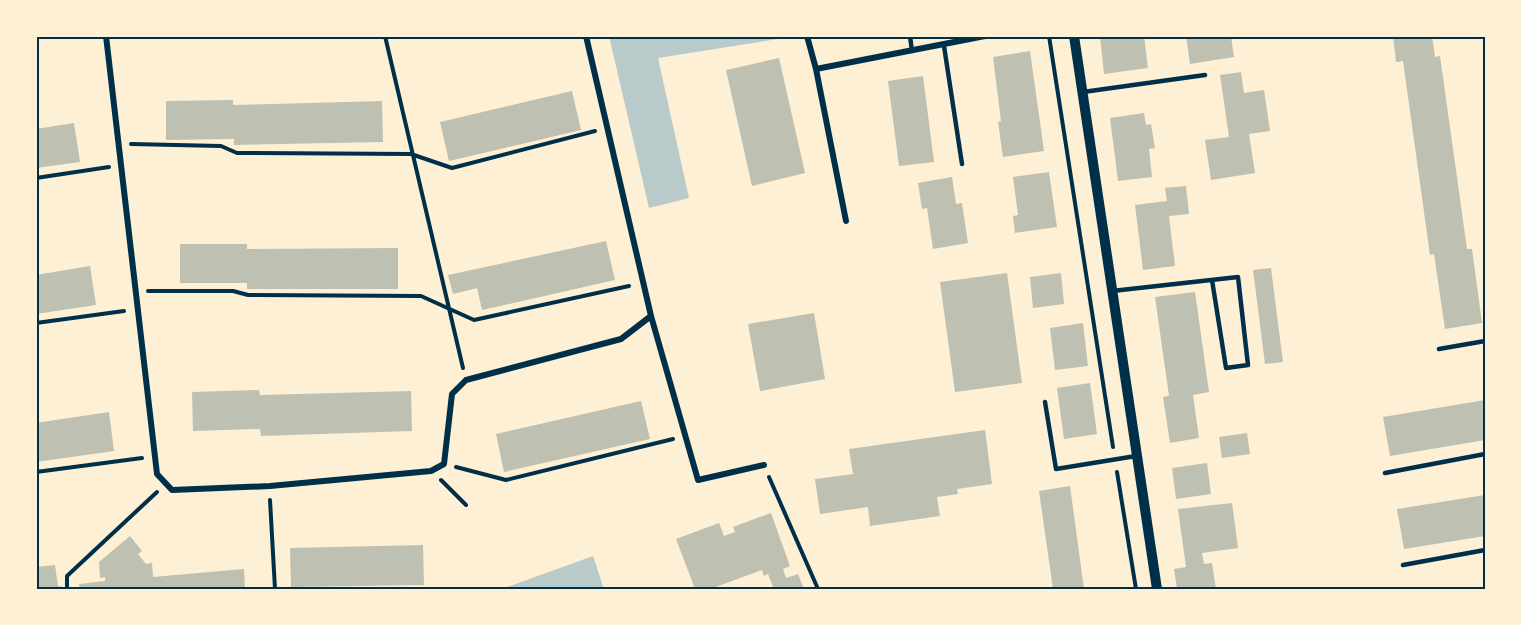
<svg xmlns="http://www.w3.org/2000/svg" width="1521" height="625" font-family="Barlow,sans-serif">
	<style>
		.green { fill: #b9caca }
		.building { fill: #bec0b2 }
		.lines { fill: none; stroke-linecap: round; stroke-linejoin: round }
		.path { stroke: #003049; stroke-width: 4 }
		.service { stroke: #003049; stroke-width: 4.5 }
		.minor { stroke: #003049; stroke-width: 6 }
		.tertiary { stroke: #003049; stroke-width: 10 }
		.neatline { fill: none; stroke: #003049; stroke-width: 2 }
	</style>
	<rect width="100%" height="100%" fill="#fdf0d5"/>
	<path class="green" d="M 609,36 L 790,36 L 790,37 L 658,58 L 689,198 L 649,208 Z
		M 593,556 L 604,589 L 502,589 Z"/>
	<path class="building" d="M 1100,36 L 1144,36 L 1148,68 L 1104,74 Z
		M 1186,36 L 1231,36 L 1234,57 L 1190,64 Z
		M 1393,36 L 1432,36 L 1435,57 L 1440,56 L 1467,249 L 1472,249 L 1482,323 L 1445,329 L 1434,254 L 1430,255 L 1403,61 L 1396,62 Z
		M 1030,51 L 1044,151 L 1003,157 L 998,122 L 1001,121 L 993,57 Z
		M 779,58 L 805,173 L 752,186 L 726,70 Z
		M 1241,72 L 1244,93 L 1264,90 L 1270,131 L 1249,134 L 1255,173 L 1211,180 L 1205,140 L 1229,137 L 1220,75 Z
		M 923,76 L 934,162 L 899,166 L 888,81 Z
		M 572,91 L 581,130 L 449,161 L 440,122 Z
		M 233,100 L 233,105 L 382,101 L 383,142 L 234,145 L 234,139 L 166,140 L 166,101 Z
		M 1144,113 L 1146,125 L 1151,124 L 1155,148 L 1149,149 L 1152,177 L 1118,181 L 1110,118 Z
		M 74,123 L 80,162 L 36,168 L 36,129 Z
		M 1049,172 L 1057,227 L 1015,233 L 1013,216 L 1018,215 L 1013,177 Z
		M 952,177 L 956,204 L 962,203 L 968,243 L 933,249 L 927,208 L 922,209 L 918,183 Z
		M 1186,186 L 1189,214 L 1169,216 L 1175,266 L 1143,270 L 1135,205 L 1167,201 L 1165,188 Z
		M 606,241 L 615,280 L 482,310 L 477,288 L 453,294 L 448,275 Z
		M 180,244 L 247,244 L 247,249 L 398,248 L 398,289 L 247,289 L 247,283 L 180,283 Z
		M 90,266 L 96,305 L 36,314 L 36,275 Z
		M 1271,268 L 1283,362 L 1265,364 L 1253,270 Z
		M 1007,273 L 1022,383 L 955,392 L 940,282 Z
		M 1061,273 L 1064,304 L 1033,308 L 1030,277 Z
		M 1195,292 L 1209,392 L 1193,395 L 1199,438 L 1170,443 L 1163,397 L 1169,396 L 1155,297 Z
		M 814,313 L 825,379 L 760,391 L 748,324 Z
		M 1083,323 L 1088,366 L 1055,370 L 1050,328 Z
		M 1090,383 L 1097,434 L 1064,439 L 1057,388 Z
		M 259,390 L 260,395 L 411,391 L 412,431 L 261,436 L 260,429 L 193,431 L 192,392 Z
		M 1485,400 L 1485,440 L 1390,456 L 1383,417 Z
		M 641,401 L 650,439 L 504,472 L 496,434 Z
		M 109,412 L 114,451 L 36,462 L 36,423 Z
		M 985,430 L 992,484 L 957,489 L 958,494 L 937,497 L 940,516 L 870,526 L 868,507 L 820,514 L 815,479 L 853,474 L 849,449 Z
		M 1247,433 L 1250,454 L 1222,458 L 1219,437 Z
		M 1207,463 L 1211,494 L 1176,499 L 1172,468 Z
		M 1070,486 L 1084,589 L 1053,589 L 1039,491 Z
		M 1485,495 L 1485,536 L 1404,549 L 1397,509 Z
		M 1232,503 L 1238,548 L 1202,553 L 1204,564 L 1212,563 L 1216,589 L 1177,589 L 1174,569 L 1186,567 L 1178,509 Z
		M 771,513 L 790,566 L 783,569 L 786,578 L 798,574 L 804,589 L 774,589 L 768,574 L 764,576 L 762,570 L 710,589 L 695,589 L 676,539 L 719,523 L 724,536 L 735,532 L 733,527 Z
		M 130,536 L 142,551 L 138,554 L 146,564 L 152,563 L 153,577 L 244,569 L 245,589 L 80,589 L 79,584 L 105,581 L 105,577 L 100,578 L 99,562 Z
		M 423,545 L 424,585 L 291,587 L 290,548 Z
		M 55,565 L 58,586 L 76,589 L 36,589 L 36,567 Z"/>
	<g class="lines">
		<path class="path" d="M 385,36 L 463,368
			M 1049,36 L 1113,447
			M 131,144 L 221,146 L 237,153 L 411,154 L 452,168 L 595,131
			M 36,178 L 109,167
			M 148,291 L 233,291 L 248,295 L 421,296 L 474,320 L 629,286
			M 36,323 L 124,311
			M 456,467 L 506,480 L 673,439
			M 36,472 L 142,458
			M 1117,472 L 1136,589
			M 769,477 L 818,589
			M 441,480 L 466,505
			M 270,500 L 275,589
			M 67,589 L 67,576 L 157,492"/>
		<path class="service" d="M 910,36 L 912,51
			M 944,46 L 962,164
			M 1083,92 L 1205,75
			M 1112,291 L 1238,277 L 1248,365 L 1226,368 L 1212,280
			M 1439,349 L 1485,341
			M 1045,402 L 1056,469 L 1136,456
			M 1385,473 L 1485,454
			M 1403,565 L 1485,550"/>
		<path class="minor" d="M 106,36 L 157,474 L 172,490 L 270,486 L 431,471 L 444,464 L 452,394 L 466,380 L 621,339 L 651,316
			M 586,36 L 651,316 L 698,480 L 764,465
			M 807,36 L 816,69 L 846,221
			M 816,69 L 985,36"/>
		<path class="tertiary" d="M 1074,36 L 1157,589"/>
	</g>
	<rect width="1521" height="625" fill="none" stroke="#fdf0d5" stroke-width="75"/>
	<rect x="38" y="38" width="1446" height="550" class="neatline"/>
</svg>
